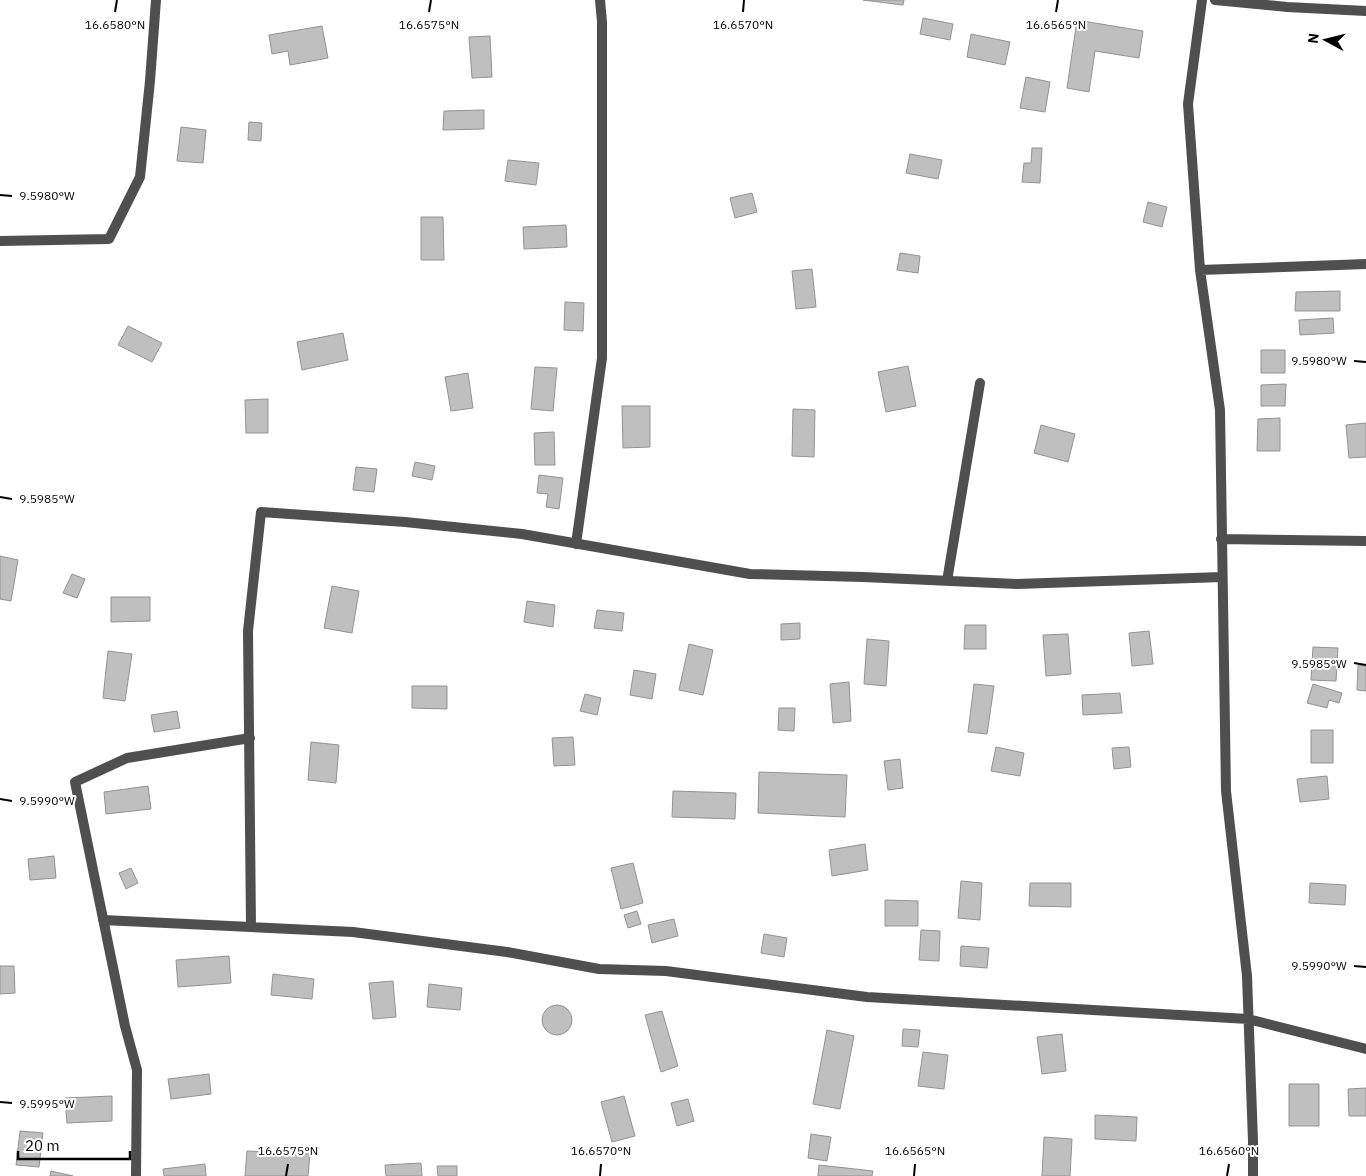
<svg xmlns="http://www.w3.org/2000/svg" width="1366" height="1176" font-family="'IBM Plex Sans',sans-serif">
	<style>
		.building { fill: #bfbfbf; stroke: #939393 }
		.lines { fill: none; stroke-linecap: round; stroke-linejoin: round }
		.street { stroke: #4f4f4f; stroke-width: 10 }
		.ticks { fill: none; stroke: #000; stroke-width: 2 }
		.ticks-label { font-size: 12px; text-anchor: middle; fill: #000; stroke: #fff; stroke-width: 4; stroke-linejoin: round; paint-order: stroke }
	</style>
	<rect width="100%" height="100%" fill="#fff"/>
	<path class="building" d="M 863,0 L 904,0 L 903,5 Z
		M 923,18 L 953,24 L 950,40 L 920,34 Z
		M 1077,20 L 1143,31 L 1139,58 L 1095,51 L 1089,92 L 1067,88 Z
		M 322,26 L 328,58 L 290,65 L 288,51 L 272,54 L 269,35 Z
		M 971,34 L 1010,42 L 1005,65 L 967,57 Z
		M 490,36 L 492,77 L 472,78 L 469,37 Z
		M 1026,77 L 1050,82 L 1045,112 L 1020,108 Z
		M 484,110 L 484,129 L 443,130 L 444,111 Z
		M 249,122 L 262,123 L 261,141 L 248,140 Z
		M 181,127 L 206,130 L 203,163 L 177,161 Z
		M 1032,148 L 1042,148 L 1040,183 L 1022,182 L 1024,163 L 1031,163 Z
		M 910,154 L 942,160 L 938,179 L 906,173 Z
		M 508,160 L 539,163 L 536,185 L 505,181 Z
		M 752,193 L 757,212 L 735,218 L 730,198 Z
		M 1148,202 L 1167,207 L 1162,227 L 1143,222 Z
		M 421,217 L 443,217 L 444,260 L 421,260 Z
		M 566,225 L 567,247 L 524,249 L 523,227 Z
		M 900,253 L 920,256 L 918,273 L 897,270 Z
		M 812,269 L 816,307 L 796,309 L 792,271 Z
		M 1340,291 L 1340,311 L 1295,311 L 1296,292 Z
		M 565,302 L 584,303 L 583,331 L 564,330 Z
		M 1333,318 L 1334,333 L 1300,335 L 1299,320 Z
		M 128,326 L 162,343 L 152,362 L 118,345 Z
		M 343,333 L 348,360 L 302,370 L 297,342 Z
		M 1261,350 L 1285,350 L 1285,373 L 1261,373 Z
		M 908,366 L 916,406 L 886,412 L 878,372 Z
		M 535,367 L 557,368 L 553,411 L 531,409 Z
		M 468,373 L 473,408 L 451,411 L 445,377 Z
		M 1286,384 L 1285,406 L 1261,406 L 1261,385 Z
		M 268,399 L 268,433 L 246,433 L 245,400 Z
		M 622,406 L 650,406 L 650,447 L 623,448 Z
		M 793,409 L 815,410 L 814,457 L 792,456 Z
		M 1280,418 L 1280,451 L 1257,451 L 1258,419 Z
		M 1366,423 L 1366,457 L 1349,458 L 1346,425 Z
		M 1041,425 L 1075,434 L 1068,462 L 1034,453 Z
		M 554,432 L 555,465 L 535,465 L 534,433 Z
		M 415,462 L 435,466 L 432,480 L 412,476 Z
		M 356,467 L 377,469 L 374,492 L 353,490 Z
		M 539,475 L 563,478 L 559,509 L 546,507 L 548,494 L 537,493 Z
		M 0,556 L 18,560 L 11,601 L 0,599 Z
		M 72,574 L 85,579 L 77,598 L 63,593 Z
		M 332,586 L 359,591 L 352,633 L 324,628 Z
		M 111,597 L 150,597 L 150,621 L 111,622 Z
		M 527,601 L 555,605 L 553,627 L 524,622 Z
		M 597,610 L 624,613 L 622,631 L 594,628 Z
		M 800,623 L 800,639 L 781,640 L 781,624 Z
		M 965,625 L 986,625 L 986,649 L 964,649 Z
		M 1149,631 L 1153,664 L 1132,666 L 1129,633 Z
		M 1068,634 L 1071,674 L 1046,676 L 1043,635 Z
		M 867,639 L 889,641 L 886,686 L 864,684 Z
		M 689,644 L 713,650 L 703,695 L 679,690 Z
		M 1313,647 L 1338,648 L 1336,681 L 1311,680 Z
		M 108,651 L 132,654 L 125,701 L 103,698 Z
		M 1358,665 L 1366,666 L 1366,691 L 1357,690 Z
		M 634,670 L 656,674 L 652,699 L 630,695 Z
		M 849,682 L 851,721 L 833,723 L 830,684 Z
		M 974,684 L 994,686 L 987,734 L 968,732 Z
		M 1313,684 L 1342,693 L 1339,703 L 1329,700 L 1327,708 L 1307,703 Z
		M 412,686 L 447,686 L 447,709 L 412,708 Z
		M 1120,693 L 1122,713 L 1083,715 L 1082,695 Z
		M 585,694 L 601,698 L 597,715 L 580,711 Z
		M 779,708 L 795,708 L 794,731 L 778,730 Z
		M 177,711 L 180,728 L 154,732 L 151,715 Z
		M 1311,730 L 1333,730 L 1333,763 L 1311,763 Z
		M 573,737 L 575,765 L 554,766 L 552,738 Z
		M 311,742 L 339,745 L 336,783 L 308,780 Z
		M 996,747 L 1024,753 L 1020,776 L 991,771 Z
		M 1129,747 L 1131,767 L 1114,769 L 1112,748 Z
		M 900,759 L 903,788 L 888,790 L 884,761 Z
		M 759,772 L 847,775 L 845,817 L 758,813 Z
		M 1327,776 L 1329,799 L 1300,802 L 1297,779 Z
		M 148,786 L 151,809 L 106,814 L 104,792 Z
		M 673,791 L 736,793 L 735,819 L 672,817 Z
		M 865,844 L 868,870 L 832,876 L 829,850 Z
		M 54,856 L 56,878 L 30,880 L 28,859 Z
		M 633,863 L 643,903 L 621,909 L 611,868 Z
		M 131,868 L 138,883 L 126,889 L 119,873 Z
		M 961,881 L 982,883 L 980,920 L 958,918 Z
		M 1030,883 L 1071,883 L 1071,907 L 1029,906 Z
		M 1310,883 L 1346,885 L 1345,905 L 1309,903 Z
		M 885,900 L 918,901 L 918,926 L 885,926 Z
		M 637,911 L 641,924 L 628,928 L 624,915 Z
		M 674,919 L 678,936 L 652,943 L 648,925 Z
		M 921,930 L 940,931 L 939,961 L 919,960 Z
		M 764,934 L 787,938 L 784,957 L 761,953 Z
		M 961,946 L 989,948 L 987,968 L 960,966 Z
		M 229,956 L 231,983 L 178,987 L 176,960 Z
		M 0,966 L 14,966 L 15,993 L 0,994 Z
		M 273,974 L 314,979 L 312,999 L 271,995 Z
		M 393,981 L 396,1017 L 373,1019 L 369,983 Z
		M 429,984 L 462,988 L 460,1010 L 427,1007 Z
		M542 1020a15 15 0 1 1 30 0a15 15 0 1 1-30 0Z
		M 662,1011 L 678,1066 L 661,1072 L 645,1015 Z
		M 903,1029 L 920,1030 L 918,1047 L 902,1046 Z
		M 827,1030 L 854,1036 L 840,1109 L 813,1104 Z
		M 1062,1034 L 1066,1071 L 1042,1074 L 1037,1037 Z
		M 923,1052 L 948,1055 L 944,1089 L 918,1086 Z
		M 209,1074 L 211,1094 L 171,1099 L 168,1079 Z
		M 1289,1084 L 1319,1084 L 1319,1126 L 1289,1126 Z
		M 1366,1088 L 1366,1116 L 1349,1116 L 1348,1089 Z
		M 112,1096 L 112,1121 L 67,1123 L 65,1098 Z
		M 624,1096 L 635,1136 L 612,1142 L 601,1102 Z
		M 688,1099 L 694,1121 L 677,1126 L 671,1103 Z
		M 1095,1115 L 1137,1117 L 1136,1141 L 1095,1139 Z
		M 20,1131 L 43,1133 L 39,1167 L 16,1165 Z
		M 811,1134 L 831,1137 L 827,1161 L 808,1158 Z
		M 1044,1137 L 1072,1139 L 1070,1176 L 1042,1176 Z
		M 247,1151 L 310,1154 L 308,1176 L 245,1176 Z
		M 421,1163 L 422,1176 L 386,1176 L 385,1165 Z
		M 205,1164 L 206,1176 L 164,1176 L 163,1169 Z
		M 819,1165 L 873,1171 L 872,1176 L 818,1176 Z
		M 437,1166 L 457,1166 L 457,1176 L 438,1176 Z
		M 51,1171 L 73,1176 L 50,1176 Z"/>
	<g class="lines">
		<path class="street" d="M 1202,0 L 1188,104 L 1200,270 L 1220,410 L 1226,791 L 1247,976 L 1253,1141 L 1253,1176
			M 1215,0 L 1287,7 L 1366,11
			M 0,241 L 109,239 L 140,177 L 150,81 L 156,0
			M 1200,270 L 1366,264
			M 1221,539 L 1366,541
			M 576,544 L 602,358 L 602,22 L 600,0
			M 947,581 L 980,383
			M 103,920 L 353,932 L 507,952 L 599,969 L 666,971 L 867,997 L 1248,1019 L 1366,1049
			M 251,927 L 248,631 L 261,512 L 405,522 L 522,534 L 750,574 L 863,577 L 1017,584 L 1222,577
			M 136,1176 L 137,1070 L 125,1026 L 75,782 L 127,758 L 250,738"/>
	</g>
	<path class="ticks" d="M 115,12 L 117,0M 429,12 L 431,0M 743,12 L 744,0M 1056,12 L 1058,0M 0,195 L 12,196M 1354,361 L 1366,362M 0,497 L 12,499M 1354,663 L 1366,665M 0,799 L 12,801M 1354,966 L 1366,967M 0,1102 L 12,1103M 286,1176 L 288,1164M 600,1176 L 601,1164M 914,1176 L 915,1164M 1227,1176 L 1229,1164"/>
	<g class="ticks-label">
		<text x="115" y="29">16.6580°N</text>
		<text x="429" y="29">16.6575°N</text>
		<text x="743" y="29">16.6570°N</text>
		<text x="1056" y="29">16.6565°N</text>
		<text x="47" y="200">9.5980°W</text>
		<text x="1319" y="365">9.5980°W</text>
		<text x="47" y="503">9.5985°W</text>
		<text x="1319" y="668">9.5985°W</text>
		<text x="47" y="805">9.5990°W</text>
		<text x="1319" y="970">9.5990°W</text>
		<text x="47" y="1108">9.5995°W</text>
		<text x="288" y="1155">16.6575°N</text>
		<text x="601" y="1155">16.6570°N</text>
		<text x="915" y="1155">16.6565°N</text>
		<text x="1229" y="1155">16.6560°N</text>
	</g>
	<g transform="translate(1326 40) rotate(277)" stroke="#ffffff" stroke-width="4" paint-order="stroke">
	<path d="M0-4L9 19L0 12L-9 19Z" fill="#000000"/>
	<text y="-8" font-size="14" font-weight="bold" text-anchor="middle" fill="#000000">N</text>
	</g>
	<path d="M18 1151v8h112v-8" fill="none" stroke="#000000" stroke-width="2.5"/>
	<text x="25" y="1151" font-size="15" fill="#000000" stroke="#ffffff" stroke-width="4" paint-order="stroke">20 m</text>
</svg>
